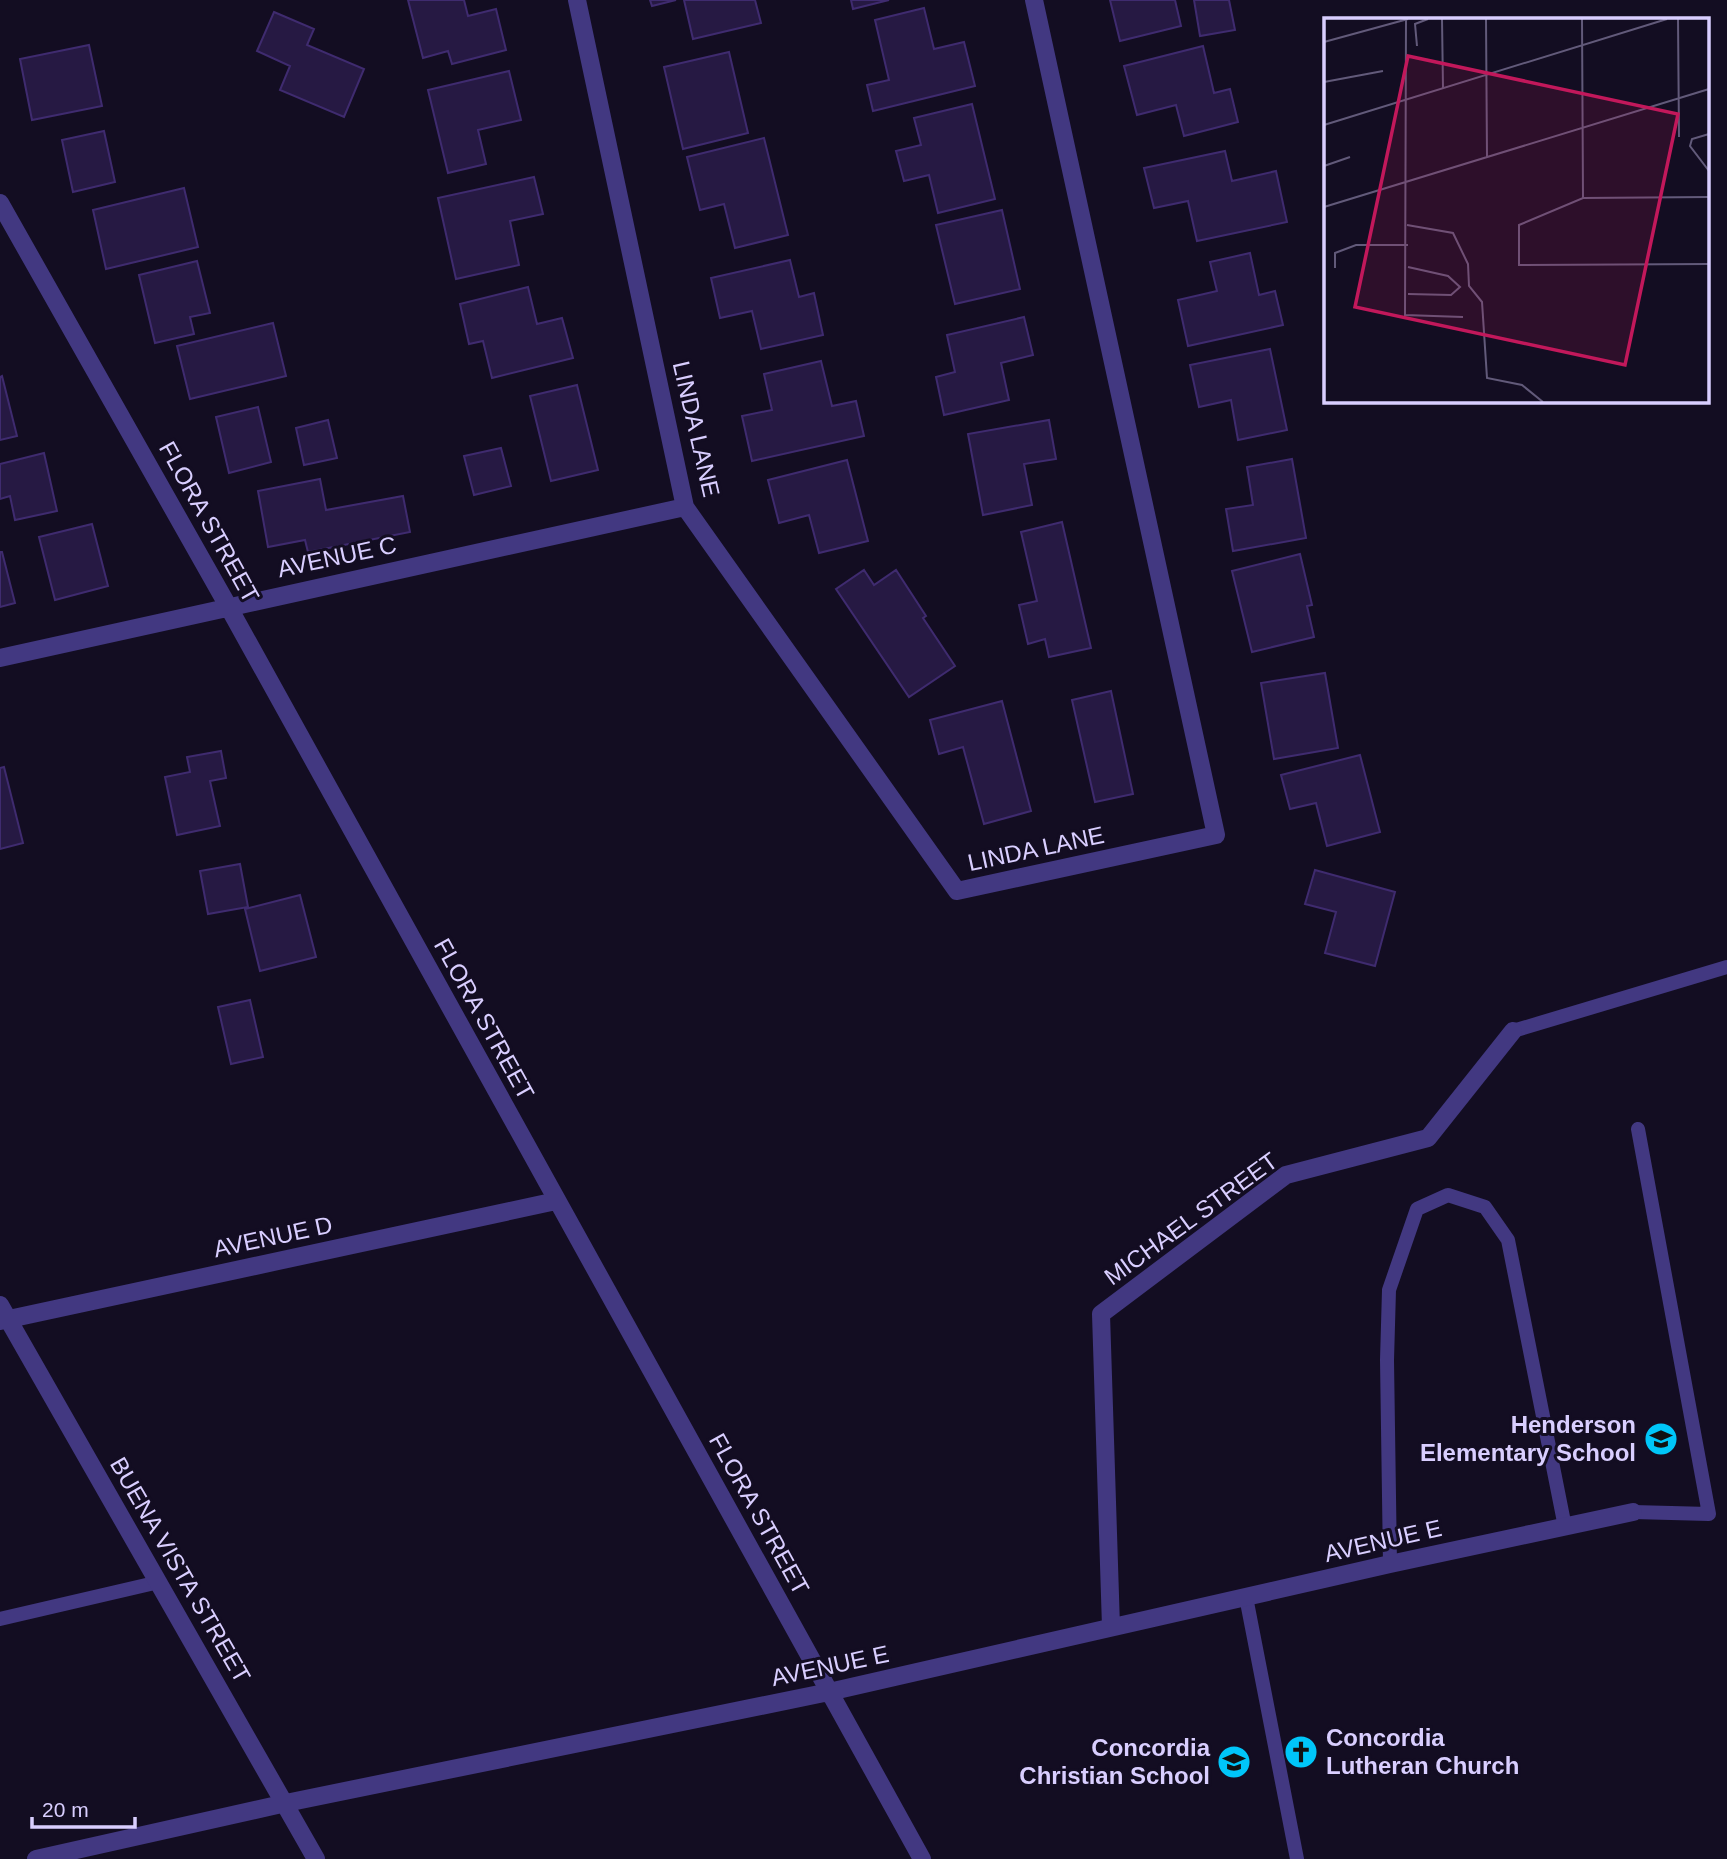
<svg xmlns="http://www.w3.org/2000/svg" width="1727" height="1859" font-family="Arial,sans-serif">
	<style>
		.building { fill: #261943; stroke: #3f2b6f; stroke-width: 2 }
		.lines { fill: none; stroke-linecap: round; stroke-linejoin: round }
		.lane { stroke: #423881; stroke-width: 14 }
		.street { stroke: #423881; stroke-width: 18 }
		.labels { text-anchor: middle; stroke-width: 6; stroke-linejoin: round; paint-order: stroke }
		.street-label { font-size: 24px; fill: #d9ceff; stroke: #130d22 }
		.poi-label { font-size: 24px; font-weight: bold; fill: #d9ceff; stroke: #130d22; text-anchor: end }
		.inset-road { fill: none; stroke: #625a7a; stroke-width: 2 }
		.view { fill: #c2185b; fill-opacity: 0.15; stroke: #c2185b; stroke-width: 3.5 }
		.inset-edge { fill: none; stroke: #d9ceff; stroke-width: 3.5 }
	</style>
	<rect width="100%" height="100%" fill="#130d22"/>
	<path class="building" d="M 408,0 L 464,0 L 468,16 L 496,9 L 506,50 L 452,64 L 448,51 L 423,58 Z
		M 650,0 L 676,0 L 652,6 Z
		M 684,0 L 755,0 L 761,23 L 693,39 Z
		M 851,0 L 889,0 L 853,9 Z
		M 1110,0 L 1175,0 L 1181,26 L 1120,41 Z
		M 1194,0 L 1229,0 L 1235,30 L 1200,36 Z
		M 924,8 L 934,49 L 964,42 L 975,86 L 873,111 L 867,85 L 889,80 L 875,20 Z
		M 274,12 L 314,29 L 307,45 L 364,69 L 344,117 L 280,90 L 290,66 L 257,51 Z
		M 89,45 L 102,106 L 32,120 L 20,59 Z
		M 1203,46 L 1214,93 L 1230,89 L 1238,122 L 1184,136 L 1176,105 L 1137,115 L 1124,66 Z
		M 729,52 L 748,133 L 683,149 L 664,67 Z
		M 509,71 L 521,120 L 478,130 L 486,164 L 448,173 L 428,90 Z
		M 972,104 L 995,199 L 938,213 L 929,175 L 904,181 L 896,151 L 921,145 L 914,118 Z
		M 104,131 L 115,182 L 73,192 L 62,140 Z
		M 764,138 L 788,235 L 735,248 L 724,204 L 700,210 L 687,157 Z
		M 1225,151 L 1232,181 L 1276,171 L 1287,222 L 1197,241 L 1188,201 L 1154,208 L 1144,168 Z
		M 534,177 L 543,214 L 510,221 L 519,265 L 456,279 L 438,198 Z
		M 184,188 L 198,247 L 106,269 L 93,210 Z
		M 1002,210 L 1020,289 L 955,304 L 936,225 Z
		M 1250,253 L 1259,295 L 1275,291 L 1283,325 L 1188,346 L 1178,300 L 1217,291 L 1210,262 Z
		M 790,260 L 799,297 L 814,293 L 823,335 L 761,349 L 752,311 L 720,318 L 711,278 Z
		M 197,261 L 210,313 L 190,317 L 194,334 L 155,343 L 139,275 Z
		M 528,287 L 537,324 L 562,318 L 573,358 L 492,378 L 483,341 L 469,344 L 460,304 Z
		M 1024,317 L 1033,355 L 1001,363 L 1009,400 L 944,415 L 936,377 L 955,372 L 947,335 Z
		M 273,323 L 286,376 L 190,399 L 177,346 Z
		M 1270,349 L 1287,430 L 1238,440 L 1231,400 L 1199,407 L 1190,365 Z
		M 821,361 L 832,406 L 856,401 L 864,436 L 752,461 L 742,416 L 772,410 L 764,374 Z
		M 2,376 L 17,436 L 0,440 L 0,377 Z
		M 577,385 L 598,470 L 551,481 L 530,396 Z
		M 258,407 L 271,462 L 229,473 L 216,417 Z
		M 328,420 L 337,458 L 304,465 L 296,428 Z
		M 1049,420 L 1056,459 L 1024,464 L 1032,505 L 983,515 L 968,434 Z
		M 501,448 L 511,486 L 474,495 L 464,456 Z
		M 44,453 L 57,511 L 15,520 L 10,496 L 0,499 L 0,464 Z
		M 1292,459 L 1306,538 L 1233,551 L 1226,509 L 1253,505 L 1247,467 Z
		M 847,460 L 868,541 L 819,553 L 809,515 L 779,523 L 768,480 Z
		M 320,479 L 326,510 L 403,496 L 410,532 L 308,552 L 305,540 L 268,547 L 258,491 Z
		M 1062,522 L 1091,648 L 1049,657 L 1045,639 L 1028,644 L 1019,605 L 1037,601 L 1021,532 Z
		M 92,524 L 108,586 L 55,600 L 39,537 Z
		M 0,552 L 2,552 L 15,603 L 0,607 Z
		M 1300,554 L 1312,605 L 1307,606 L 1314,637 L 1252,652 L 1232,571 Z
		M 864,570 L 874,585 L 896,570 L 926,616 L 923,618 L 955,666 L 909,697 L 836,589 Z
		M 1325,673 L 1338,748 L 1274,759 L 1261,683 Z
		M 1111,691 L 1133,794 L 1095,802 L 1072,700 Z
		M 1002,701 L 1031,811 L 984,824 L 963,747 L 939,754 L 930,720 Z
		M 221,751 L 226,778 L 210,781 L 220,826 L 177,835 L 165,777 L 190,772 L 187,757 Z
		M 1360,755 L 1380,832 L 1327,846 L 1316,803 L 1290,809 L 1281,775 Z
		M 4,767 L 23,843 L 0,849 L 0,768 Z
		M 240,864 L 248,907 L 208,914 L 200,871 Z
		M 1315,870 L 1395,892 L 1375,966 L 1325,953 L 1336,912 L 1305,904 Z
		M 300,895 L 316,957 L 260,971 L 245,909 Z
		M 250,1000 L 263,1057 L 231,1064 L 218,1007 Z"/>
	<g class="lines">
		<path class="lane" d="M 1513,1031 L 1727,967
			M 1633,1512 L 1709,1514 L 1638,1129
			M 1390,1564 L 1387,1360 L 1389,1290 L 1417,1209 L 1448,1195 L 1485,1207 L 1508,1240 L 1565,1527
			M 1246,1597 L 1297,1859
			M 0,1619 L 159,1582"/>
		<path class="street" d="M 577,0 L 685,507 L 957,891 L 1216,835 L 1034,0
			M 0,203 L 228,606 L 922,1859
			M 0,658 L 685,507
			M 0,1305 L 316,1859
			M 0,1321 L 556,1201
			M 1111,1627 L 1101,1314 L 1286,1175 L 1428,1138 L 1513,1031
			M 36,1859 L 286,1803 L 829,1692 L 1390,1564 L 1633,1512"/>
	</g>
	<defs>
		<symbol id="school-disc" viewBox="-11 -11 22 22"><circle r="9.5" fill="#00c6f9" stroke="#130d22"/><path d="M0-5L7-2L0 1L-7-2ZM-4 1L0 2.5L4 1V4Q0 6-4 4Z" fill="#111"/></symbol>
		<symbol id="church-disc" viewBox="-11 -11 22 22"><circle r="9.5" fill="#00c6f9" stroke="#130d22"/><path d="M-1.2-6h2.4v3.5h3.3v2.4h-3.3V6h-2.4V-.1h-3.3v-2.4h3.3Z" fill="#111"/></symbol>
	</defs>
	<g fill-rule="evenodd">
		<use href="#school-disc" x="1642" y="1420" width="38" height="38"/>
		<use href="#church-disc" x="1282" y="1733" width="38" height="38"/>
		<use href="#school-disc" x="1215" y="1743" width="38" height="38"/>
	</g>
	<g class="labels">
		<g class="street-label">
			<text transform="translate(696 429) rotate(77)" y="8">LINDA LANE</text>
			<text transform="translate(209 522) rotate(61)" y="8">FLORA STREET</text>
			<text transform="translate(337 557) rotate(-12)" y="8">AVENUE C</text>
			<text transform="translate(1036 849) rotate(-12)" y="8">LINDA LANE</text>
			<text transform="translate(484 1019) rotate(61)" y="8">FLORA STREET</text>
			<text transform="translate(1191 1219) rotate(-36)" y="8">MICHAEL STREET</text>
			<text transform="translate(273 1237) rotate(-12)" y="8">AVENUE D</text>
			<text transform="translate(759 1514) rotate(61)" y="8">FLORA STREET</text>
			<text transform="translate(1383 1541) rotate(-13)" y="8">AVENUE E</text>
			<text transform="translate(180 1570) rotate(60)" y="8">BUENA VISTA STREET</text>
			<text transform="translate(830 1666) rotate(-12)" y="8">AVENUE E</text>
		</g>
		<g class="poi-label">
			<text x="1636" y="1433">Henderson<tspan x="1636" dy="28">Elementary School</tspan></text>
			<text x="1326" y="1746" text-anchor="start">Concordia<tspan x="1326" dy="28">Lutheran Church</tspan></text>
			<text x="1210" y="1756">Concordia<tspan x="1210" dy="28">Christian School</tspan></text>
		</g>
	</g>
	<g transform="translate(1324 18)">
		<rect width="385" height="385" fill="#130d22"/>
		<path class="inset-road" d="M 82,1 L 81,297 L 139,299M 118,1 L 119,70M 162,1 L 163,139M 258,1 L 259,180M 354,1 L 355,119M 0,24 L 84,1M 93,28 L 91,6 L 104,1M 0,64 L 59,53M 0,107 L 343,1M 385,116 L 368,121 L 366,128 L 385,153M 0,148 L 26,139M 385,179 L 259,180 L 195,207 L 195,247 L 385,246M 0,189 L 385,71M 83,207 L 129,215 L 144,246 L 145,268 L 158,284 L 163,360 L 198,367 L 219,384M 84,249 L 124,258 L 136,269 L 127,277 L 84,276M 11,250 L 11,235 L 32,227 L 84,227"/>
		<path class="view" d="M 84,38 L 354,96 L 301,347 L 31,289 Z"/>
		<rect width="385" height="385" class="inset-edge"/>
	</g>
	<path d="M32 1817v10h103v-10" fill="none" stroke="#d9ceff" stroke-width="3.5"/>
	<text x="42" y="1817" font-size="21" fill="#d9ceff" stroke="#130d22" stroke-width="5" paint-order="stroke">20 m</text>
</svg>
